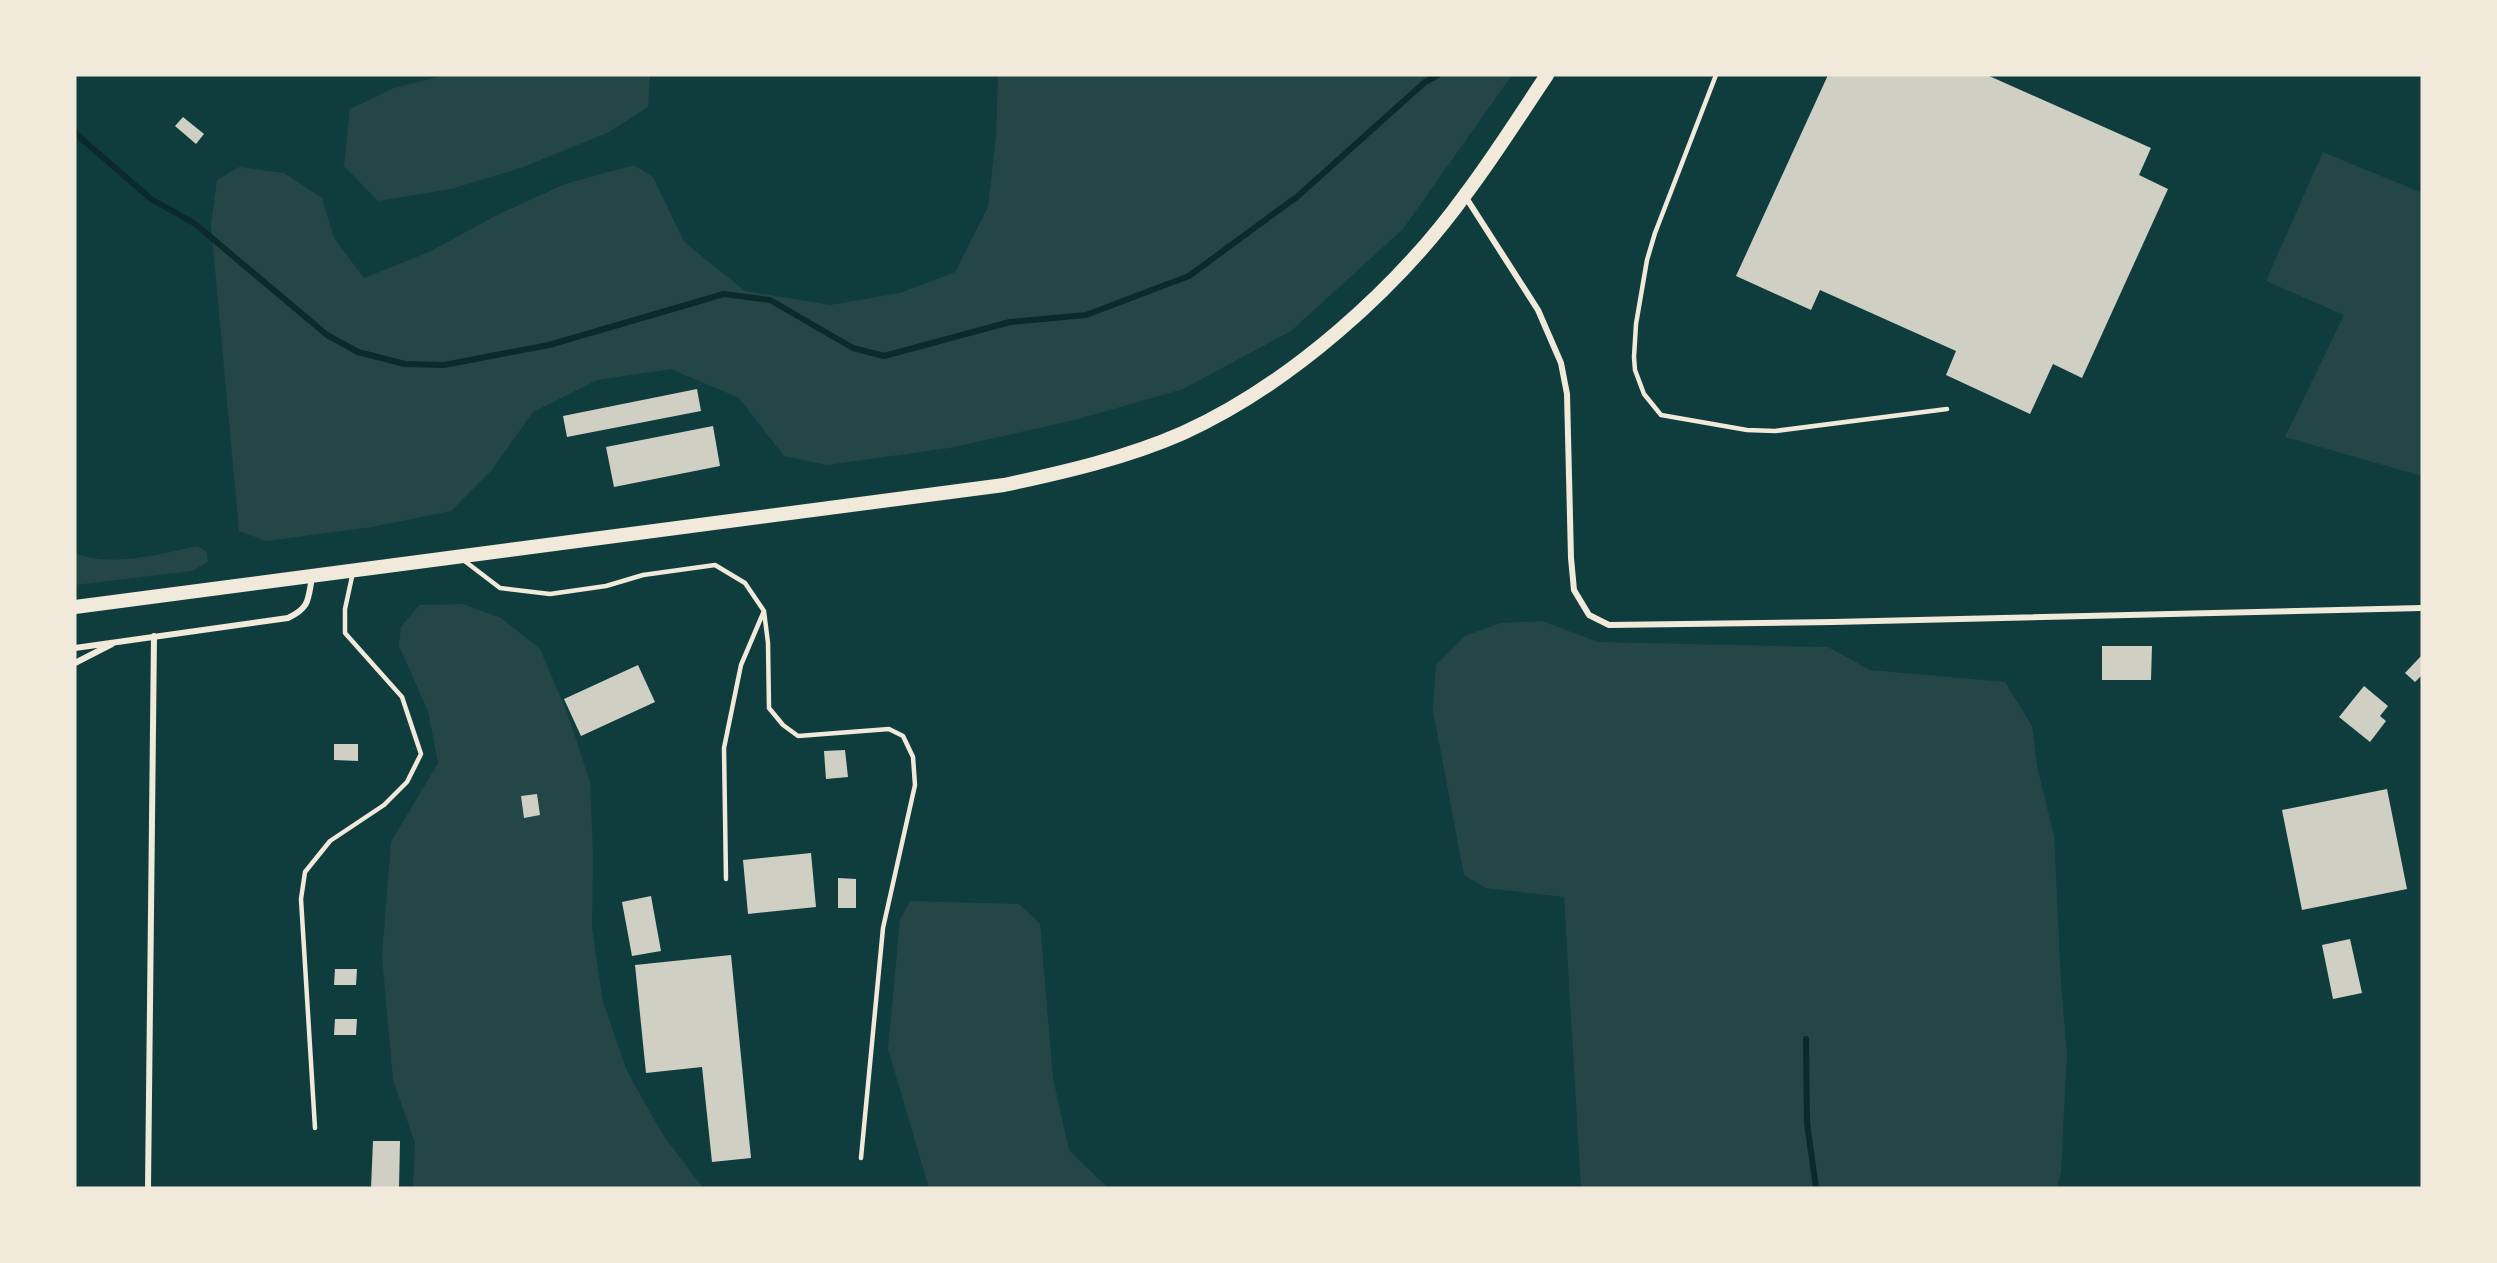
<svg xmlns="http://www.w3.org/2000/svg" width="2497" height="1263" font-family="Montserrat,sans-serif">
	<style>
		.green { fill: #244646 }
		.lines { fill: none; stroke-linecap: round; stroke-linejoin: round }
		.stream { stroke: #0a2a2b; stroke-width: 6 }
		.building { fill: #cfcfc3 }
		.service { stroke: #f1e9da; stroke-width: 4.5 }
		.minor { stroke: #f1e9da; stroke-width: 6 }
		.primary { stroke: #f1e9da; stroke-width: 14 }
	</style>
	<rect width="100%" height="100%" fill="#0f3d3e"/>
	<path class="green" d="M 446,75 L 650,75 L 648,107 L 609,132 L 521,168 L 451,189 L 378,201 L 344,166 L 350,109 L 394,88 Z
		M 998,75 L 1512,75 L 1403,229 L 1291,331 L 1183,389 L 1075,420 L 949,448 L 827,465 L 784,456 L 739,398 L 671,369 L 597,380 L 533,412 L 491,471 L 451,511 L 372,527 L 266,541 L 239,531 L 211,225 L 217,180 L 239,167 L 284,173 L 322,198 L 334,238 L 364,278 L 429,252 L 499,214 L 565,184 L 634,165 L 653,177 L 684,242 L 745,291 L 830,305 L 900,293 L 955,272 L 988,207 L 996,136 Z
		M 2323,152 L 2422,193 L 2422,476 L 2285,437 L 2344,315 L 2266,281 Z
		M 197,546 L 207,552 L 208,562 L 192,571 L 75,585 L 75,553 C 110,568 162,554 197,546 Z
		M 463,604 L 501,618 L 540,649 L 568,715 L 590,782 L 593,854 L 592,928 L 603,1002 L 627,1071 L 663,1135 L 703,1188 L 413,1188 L 415,1143 L 393,1080 L 382,956 L 391,842 L 438,763 L 428,711 L 399,646 L 401,627 L 419,605 Z
		M 1542,621 L 1598,642 L 1828,647 L 1870,670 L 2005,682 L 2032,726 L 2037,766 L 2054,836 L 2061,982 L 2067,1054 L 2061,1171 L 2057,1188 L 1581,1188 L 1564,897 L 1486,888 L 1464,875 L 1433,711 L 1436,665 L 1465,636 L 1501,623 Z
		M 910,901 L 1019,904 L 1040,924 L 1053,1078 L 1069,1150 L 1108,1188 L 929,1188 L 888,1049 L 900,920 Z"/>
	<g class="lines">
		<path class="stream" d="M 75,133 L 151,199 L 194,223 L 327,335 L 358,352 L 405,364 L 444,365 L 549,345 L 724,294 L 770,300 L 853,348 L 884,356 L 1010,322 L 1086,315 L 1189,276 L 1298,196 L 1425,82 L 1438,75
			M 1806,1039 L 1807,1123 L 1816,1188"/>
	</g>
	<path class="building" d="M 1828,75 L 1987,75 L 2151,148 L 2139,175 L 2168,189 L 2082,378 L 2053,364 L 2030,414 L 1946,375 L 1956,351 L 1820,290 L 1811,310 L 1736,276 Z
		M 183,117 L 204,134 L 196,144 L 175,126 Z
		M 697,389 L 701,411 L 567,437 L 563,416 Z
		M 713,426 L 720,466 L 614,487 L 606,447 Z
		M 2102,646 L 2152,646 L 2151,680 L 2102,680 Z
		M 2422,655 L 2422,675 L 2415,682 L 2405,673 Z
		M 638,665 L 655,702 L 581,736 L 564,699 Z
		M 2364,686 L 2388,706 L 2380,716 L 2386,721 L 2370,742 L 2339,717 Z
		M 334,744 L 358,744 L 358,761 L 334,760 Z
		M 845,750 L 848,777 L 826,779 L 824,751 Z
		M 2387,789 L 2407,889 L 2302,910 L 2282,810 Z
		M 537,794 L 540,815 L 524,818 L 521,796 Z
		M 811,853 L 816,907 L 748,914 L 743,860 Z
		M 838,878 L 856,879 L 856,908 L 838,908 Z
		M 651,896 L 661,951 L 632,956 L 622,902 Z
		M 2350,939 L 2362,993 L 2333,999 L 2322,945 Z
		M 731,955 L 751,1158 L 712,1162 L 702,1067 L 646,1073 L 635,965 Z
		M 335,969 L 357,969 L 356,985 L 334,985 Z
		M 335,1019 L 357,1019 L 356,1035 L 334,1035 Z
		M 373,1141 L 400,1141 L 399,1188 L 371,1188 Z"/>
	<g class="lines">
		<path class="service" d="M 1716,75 L 1655,233 L 1647,260 L 1636,324 L 1634,357 L 1635,370 L 1644,394 L 1661,415 L 1747,430 L 1775,431 L 1947,409
			M 462,559 L 500,588 L 550,594 L 606,586 L 643,575 L 715,565 L 745,583 L 764,611 L 741,665 L 724,748 L 726,879
			M 764,611 L 768,643 L 769,708 L 783,725 L 798,736 L 889,729 L 903,736 L 913,757 L 915,785 L 883,928 L 861,1158
			M 315,1128 L 301,899 L 305,872 L 330,841 L 384,805 L 407,782 L 421,754 L 402,697 L 345,633 L 345,609 L 353,572"/>
		<path class="minor" d="M 1465,196 L 1538,310 L 1561,363 L 1567,394 L 1571,558 L 1574,590 L 1589,615 L 1609,625 L 1833,622 L 2422,608
			M 75,648 L 288,618 C 310,608 308,599 312,577
			M 75,663 L 112,644
			M 148,1188 L 154,636"/>
		<path class="primary" d="M 75,607 L 1004,485 C 1065,472 1126,458 1183,433 C 1289,385 1397,289 1465,195 C 1494,157 1520,115 1547,75"/>
	</g>
	<rect width="2497" height="1263" fill="none" stroke="#f1e9da" stroke-width="153"/>
</svg>
